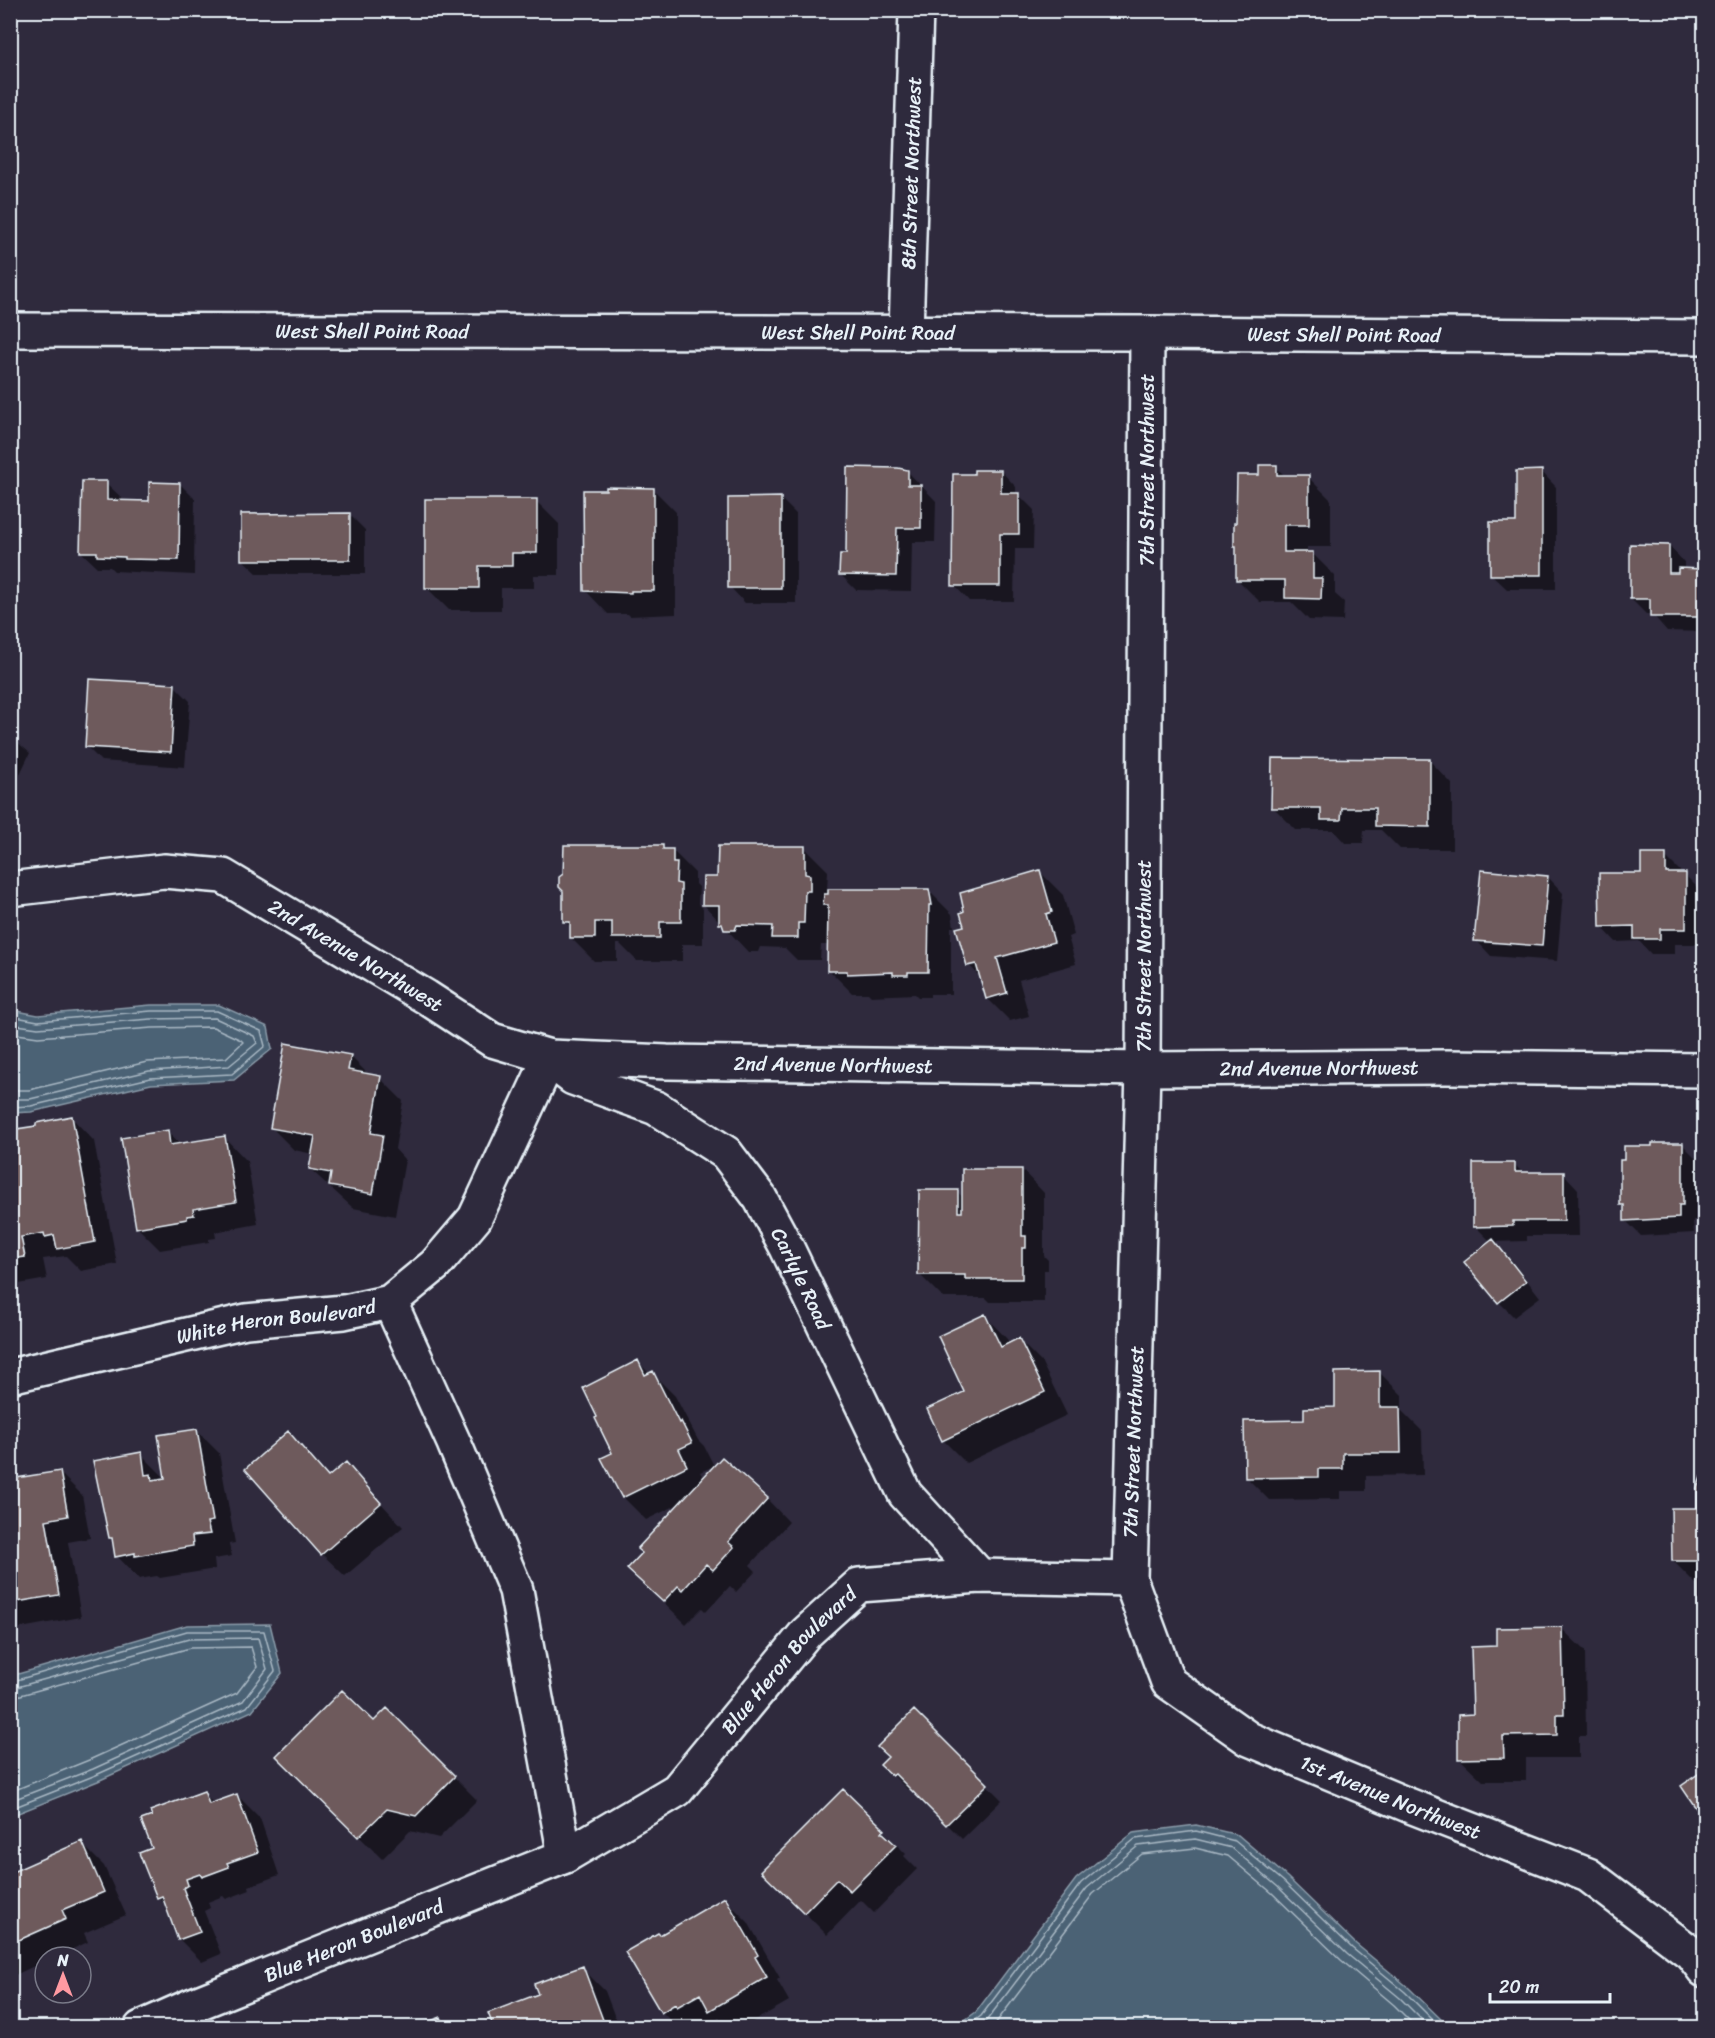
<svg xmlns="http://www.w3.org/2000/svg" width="1715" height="2038" font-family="Sriracha,sans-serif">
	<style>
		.water { fill: #4b6275; stroke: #8a9ba9; stroke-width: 1.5 }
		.shadow { fill: #0007; fill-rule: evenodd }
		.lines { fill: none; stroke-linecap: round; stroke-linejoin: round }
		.shore { stroke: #a9b8c4; stroke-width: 1.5 }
		.building { fill: #6e5a5b; stroke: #e8f1f8; stroke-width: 1.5 }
		.minor-casing { stroke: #e8f1f8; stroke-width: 38 }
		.minor { stroke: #2f2a3d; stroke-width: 33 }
		.labels { text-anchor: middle; stroke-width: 4.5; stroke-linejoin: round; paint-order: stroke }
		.street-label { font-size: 20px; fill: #e8f1f8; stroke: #2f2a3d }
	</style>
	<rect width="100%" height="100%" fill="#2f2a3d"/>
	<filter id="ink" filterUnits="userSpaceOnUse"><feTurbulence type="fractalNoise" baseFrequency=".0167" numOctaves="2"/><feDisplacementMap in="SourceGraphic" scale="12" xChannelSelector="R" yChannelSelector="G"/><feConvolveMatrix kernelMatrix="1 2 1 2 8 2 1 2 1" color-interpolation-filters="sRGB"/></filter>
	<g filter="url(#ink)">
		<path class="water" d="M 151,1005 L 219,1005 L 268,1027 L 272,1049 L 234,1080 L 151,1084 L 31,1112 L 11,1113 L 11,1010 L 38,1015 Z
			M 270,1624 L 282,1673 L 252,1711 L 98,1781 L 11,1816 L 11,1676 L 187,1625 Z
			M 1196,1825 L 1238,1835 L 1287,1877 L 1356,1944 L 1409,1988 L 1449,2027 L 955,2027 L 976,2012 L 1076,1879 L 1133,1833 Z"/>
		<path class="shadow" d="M 1276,467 L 1286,477 L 1308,477 L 1331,500 L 1331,547 L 1307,547 L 1307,553 L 1312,553 L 1335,576 L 1335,594 L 1344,602 L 1343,621 L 1309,620 L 1291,602 L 1260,602 L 1237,579 L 1238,549 L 1235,546 L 1238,525 L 1260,476 Z
			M 907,471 L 936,501 L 935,542 L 912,542 L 911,591 L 856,590 L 841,575 L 848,555 Z
			M 1001,471 L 1016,487 L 1016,495 L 1019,495 L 1034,510 L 1033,549 L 1015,549 L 1014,601 L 969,601 L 954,585 Z
			M 1541,471 L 1556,487 L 1556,589 L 1507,589 L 1491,574 L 1518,523 Z
			M 106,483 L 122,498 L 122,502 L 150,503 L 180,484 L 195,499 L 194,575 L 114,571 L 110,567 L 97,567 L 81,552 Z
			M 653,489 L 676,512 L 676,614 L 630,616 L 628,614 L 608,614 L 586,591 Z
			M 781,499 L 796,514 L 796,603 L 745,603 L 730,587 Z
			M 536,501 L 559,524 L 559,575 L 534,575 L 534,588 L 501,588 L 501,610 L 449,610 L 426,587 Z
			M 350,515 L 365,530 L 365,574 L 258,574 L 242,559 Z
			M 1669,546 L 1684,562 L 1684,570 L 1704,571 L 1704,632 L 1667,631 L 1652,614 L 1646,614 L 1631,599 Z
			M 175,686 L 190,701 L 185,767 L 101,761 L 86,746 Z
			M 10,736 L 30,753 L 11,793 L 10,792 Z
			M 1430,761 L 1452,784 L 1452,849 L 1400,849 L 1381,830 L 1364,830 L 1363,843 L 1345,843 L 1333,830 L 1296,830 L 1273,807 Z
			M 662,846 L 666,850 L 672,850 L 695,873 L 695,883 L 699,887 L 698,904 L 703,908 L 703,944 L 682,944 L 682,961 L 637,961 L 620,944 L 617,944 L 617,961 L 594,961 L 571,938 L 571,928 L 565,921 Z
			M 805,848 L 828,871 L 827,890 L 929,891 L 952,914 L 954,927 L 951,927 L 951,994 L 930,994 L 930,997 L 918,997 L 915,994 L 871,996 L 868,993 L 852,993 L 829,970 L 829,945 L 821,945 L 820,960 L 797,960 L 785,948 L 760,947 L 758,952 L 748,952 L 704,905 L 719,878 ZM 901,970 L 901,973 L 850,975 L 850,972 Z
			M 1665,856 L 1680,871 L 1680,875 L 1685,875 L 1700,890 L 1700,944 L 1675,944 L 1675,954 L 1651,954 L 1639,941 L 1616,942 L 1601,926 Z
			M 1040,872 L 1063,895 L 1074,935 L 1068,937 L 1076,964 L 1019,980 L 1029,1016 L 1010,1021 L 987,998 L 981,978 L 969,965 L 966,927 Z
			M 1548,877 L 1563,893 L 1557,961 L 1491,956 L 1476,940 Z
			M 350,1056 L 370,1076 L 380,1078 L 403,1101 L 395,1149 L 405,1160 L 395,1216 L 353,1208 L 310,1169 L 313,1154 L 294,1150 L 272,1128 Z
			M 72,1118 L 94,1141 L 117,1264 L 81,1271 L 66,1256 L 43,1259 L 47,1279 L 19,1284 L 10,1276 L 10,1131 Z
			M 167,1132 L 181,1145 L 225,1138 L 247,1161 L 258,1224 L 215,1232 L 216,1238 L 209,1239 L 209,1242 L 160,1250 L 137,1227 Z
			M 1683,1145 L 1698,1160 L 1698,1220 L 1693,1220 L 1694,1233 L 1641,1236 L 1625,1220 L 1625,1209 L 1621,1205 Z
			M 1515,1165 L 1523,1173 L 1563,1173 L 1578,1189 L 1579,1236 L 1527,1236 L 1527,1241 L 1493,1242 L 1508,1256 L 1540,1297 L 1514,1317 L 1499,1302 L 1467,1262 L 1491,1242 L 1475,1226 Z
			M 1022,1170 L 1044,1193 L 1044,1256 L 1048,1260 L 1048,1270 L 1044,1270 L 1044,1302 L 990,1302 L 986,1298 L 943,1298 L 920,1275 L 957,1191 L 963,1198 Z
			M 985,1316 L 1007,1339 L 1010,1344 L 1019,1340 L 1042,1363 L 1067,1415 L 966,1463 L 943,1440 L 966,1392 Z
			M 638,1362 L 650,1374 L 652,1373 L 675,1396 L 698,1440 L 704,1446 L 714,1466 L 700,1472 L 704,1479 L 767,1499 L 789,1522 L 750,1565 L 756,1571 L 736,1592 L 730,1586 L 706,1612 L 702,1608 L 686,1624 L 629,1569 L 683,1502 L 646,1520 L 623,1497 L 603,1459 L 614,1453 Z
			M 1379,1372 L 1402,1395 L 1402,1411 L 1422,1431 L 1423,1475 L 1366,1476 L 1366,1491 L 1340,1491 L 1340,1499 L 1269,1500 L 1246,1477 L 1305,1422 L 1337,1409 Z
			M 196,1430 L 219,1453 L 235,1543 L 229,1544 L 232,1556 L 214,1559 L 215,1569 L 160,1578 L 157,1576 L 139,1579 L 117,1556 L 114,1541 L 110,1537 L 141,1454 L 166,1479 Z
			M 288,1433 L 329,1478 L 345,1464 L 403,1527 L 345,1576 L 322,1554 Z
			M 59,1472 L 82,1495 L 90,1538 L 68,1542 L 81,1617 L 10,1630 L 10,1481 Z
			M 1704,1473 L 1704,1632 L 1699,1626 L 1699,1584 L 1696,1584 L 1673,1561 L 1699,1510 L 1699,1489 Z
			M 1562,1629 L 1585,1651 L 1586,1736 L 1579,1736 L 1579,1758 L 1526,1758 L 1526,1781 L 1483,1781 L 1460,1759 L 1497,1648 Z
			M 387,1710 L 477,1800 L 439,1838 L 410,1831 L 382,1859 L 278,1756 L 374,1723 Z
			M 914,1712 L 1002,1800 L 962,1839 L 911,1788 L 908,1790 L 883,1765 L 890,1758 Z
			M 1704,1772 L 1704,1817 L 1683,1787 Z
			M 843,1791 L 906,1854 L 904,1856 L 917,1869 L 874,1913 L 861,1900 L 827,1935 L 763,1871 Z
			M 203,1793 L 214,1804 L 237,1795 L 260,1818 L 279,1875 L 249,1886 L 250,1890 L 226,1899 L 223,1896 L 208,1902 L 210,1908 L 204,1911 L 221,1954 L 202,1962 L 179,1939 L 167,1906 L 158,1898 L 141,1854 L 154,1849 Z
			M 81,1843 L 104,1866 L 126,1915 L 84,1933 L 88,1942 L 55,1957 L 45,1957 L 45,1961 L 15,1975 L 10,1970 L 10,1867 L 14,1873 Z
			M 725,1899 L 748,1922 L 780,1978 L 777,1980 L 789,2001 L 742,2028 L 728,2028 L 719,2018 L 703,2028 L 678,2028 L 662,2012 L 660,1937 Z
			M 582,1968 L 605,1991 L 619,2028 L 496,2028 L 540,1995 Z"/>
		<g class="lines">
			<path class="shore" d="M 10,1016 L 38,1021 L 151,1011 L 217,1011 L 261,1031 L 265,1046 L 232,1074 L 150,1078 L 31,1106 L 10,1107
				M 10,1024 L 38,1028 L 151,1019 L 215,1018 L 254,1036 L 257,1043 L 229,1066 L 149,1071 L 30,1099 L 10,1099
				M 10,1033 L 38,1037 L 152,1028 L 213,1027 L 241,1040 L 243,1042 L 226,1058 L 147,1062 L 29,1090 L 10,1090
				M 10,1682 L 187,1631 L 264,1631 L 275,1671 L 247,1707 L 96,1775 L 10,1809
				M 10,1689 L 189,1639 L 258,1638 L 267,1669 L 243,1701 L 93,1769 L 10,1801
				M 10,1698 L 190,1648 L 251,1647 L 257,1667 L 237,1693 L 89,1760 L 10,1792
				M 965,2028 L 981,2016 L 1081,1883 L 1135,1839 L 1196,1831 L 1235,1841 L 1283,1881 L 1352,1948 L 1405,1992 L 1441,2028
				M 978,2028 L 987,2020 L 1087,1888 L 1138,1846 L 1195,1839 L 1232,1848 L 1278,1887 L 1347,1954 L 1400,1998 L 1430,2028
				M 992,2028 L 1093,1894 L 1142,1854 L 1195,1848 L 1228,1856 L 1272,1893 L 1341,1960 L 1394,2005 L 1417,2028"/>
		</g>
		<path class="building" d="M 1259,465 L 1277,465 L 1277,475 L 1309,475 L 1309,525 L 1284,525 L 1284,552 L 1313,552 L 1313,578 L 1322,578 L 1321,599 L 1285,598 L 1285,580 L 1236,580 L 1236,546 L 1234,546 L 1234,523 L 1236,523 L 1237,475 L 1259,475 Z
			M 847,467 L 898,468 L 908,470 L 908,485 L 921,485 L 921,528 L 897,528 L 896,576 L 839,575 L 840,554 L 846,554 Z
			M 974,470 L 1001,470 L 1001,493 L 1019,493 L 1019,534 L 1000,534 L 1000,586 L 952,586 L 953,474 L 974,474 Z
			M 1542,470 L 1542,575 L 1490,575 L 1490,522 L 1516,522 L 1516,471 Z
			M 82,481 L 107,481 L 107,500 L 149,501 L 149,482 L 180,483 L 179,560 L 125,559 L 125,557 L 97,556 L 97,552 L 80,552 Z
			M 606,487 L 654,488 L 654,591 L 631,591 L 631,593 L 584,591 L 583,490 L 606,490 Z
			M 781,497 L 781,588 L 728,588 L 728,498 Z
			M 425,499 L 537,499 L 537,553 L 512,553 L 512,566 L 479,566 L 479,588 L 425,588 Z
			M 350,513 L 350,560 L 241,560 L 241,514 Z
			M 1630,544 L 1669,545 L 1669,573 L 1678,573 L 1678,568 L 1704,569 L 1704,617 L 1650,617 L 1650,599 L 1630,599 Z
			M 89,679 L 175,684 L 171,752 L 85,747 Z
			M 1272,758 L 1430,759 L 1430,827 L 1375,826 L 1375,808 L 1342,808 L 1341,820 L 1321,820 L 1321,808 L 1271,808 Z
			M 564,845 L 663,845 L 663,849 L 673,849 L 673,863 L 677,863 L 676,883 L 681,884 L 681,922 L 660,922 L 660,938 L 612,938 L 612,922 L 595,922 L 595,938 L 570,938 L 570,922 L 563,922 L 563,891 L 559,887 L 559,877 L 563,874 Z
			M 718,846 L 805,846 L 805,874 L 810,875 L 810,891 L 805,891 L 804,923 L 798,923 L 798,938 L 772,938 L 773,926 L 737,925 L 735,930 L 724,930 L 722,924 L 719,924 L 719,905 L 702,905 L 703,877 L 717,877 Z
			M 1641,854 L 1666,854 L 1666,873 L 1686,873 L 1686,929 L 1660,929 L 1660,939 L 1634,939 L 1634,926 L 1600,927 L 1599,873 L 1641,873 Z
			M 1040,870 L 1052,912 L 1046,914 L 1054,942 L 997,958 L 1007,993 L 986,999 L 976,964 L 967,966 L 956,928 L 964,926 L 960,913 L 964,911 L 960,893 Z
			M 1481,870 L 1548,876 L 1542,946 L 1474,941 Z
			M 828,889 L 929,889 L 932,905 L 929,905 L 928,972 L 908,972 L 908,975 L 893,975 L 893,972 L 847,974 L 847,971 L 827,971 L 828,905 L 823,905 L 824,894 L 828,894 Z
			M 285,1043 L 351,1055 L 348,1070 L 381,1076 L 371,1133 L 383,1135 L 373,1194 L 329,1186 L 331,1173 L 309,1169 L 315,1136 L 270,1128 Z
			M 72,1116 L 95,1242 L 57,1249 L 54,1235 L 45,1237 L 44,1233 L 21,1237 L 25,1257 L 10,1259 L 10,1130 L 36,1126 L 36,1123 Z
			M 168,1130 L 170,1145 L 225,1136 L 236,1202 L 193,1209 L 194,1215 L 187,1216 L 187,1219 L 136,1228 L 121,1138 Z
			M 1652,1143 L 1683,1143 L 1683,1205 L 1679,1205 L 1679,1218 L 1624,1221 L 1624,1205 L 1620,1205 L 1620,1160 L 1624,1160 L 1624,1146 L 1652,1146 Z
			M 1473,1163 L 1515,1163 L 1515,1172 L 1564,1172 L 1564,1221 L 1513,1221 L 1513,1226 L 1473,1227 Z
			M 962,1169 L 1022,1169 L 1022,1236 L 1026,1236 L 1026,1248 L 1022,1248 L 1022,1279 L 965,1279 L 965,1275 L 918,1275 L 919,1190 L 958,1190 L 958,1212 L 962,1212 Z
			M 1493,1239 L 1526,1281 L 1498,1303 L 1464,1262 Z
			M 985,1314 L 1001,1347 L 1019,1338 L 1045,1392 L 942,1441 L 927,1409 L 964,1392 L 938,1336 Z
			M 638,1360 L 645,1375 L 653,1371 L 679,1423 L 681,1421 L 692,1443 L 679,1449 L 687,1466 L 622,1498 L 601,1458 L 612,1453 L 595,1418 L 597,1417 L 583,1388 Z
			M 1380,1371 L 1380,1407 L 1400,1407 L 1401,1453 L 1343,1453 L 1343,1469 L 1318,1469 L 1318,1477 L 1245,1478 L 1244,1421 L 1304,1420 L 1304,1408 L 1335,1407 L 1335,1372 Z
			M 197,1429 L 213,1521 L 207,1522 L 210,1534 L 192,1536 L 193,1546 L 135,1556 L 135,1553 L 115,1557 L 112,1538 L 109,1538 L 93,1461 L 142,1452 L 145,1475 L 151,1474 L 152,1480 L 165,1478 L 158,1435 Z
			M 288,1431 L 328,1477 L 346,1462 L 381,1503 L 321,1555 L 245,1469 Z
			M 722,1457 L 768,1498 L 728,1542 L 734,1547 L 713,1570 L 706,1564 L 683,1590 L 678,1586 L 663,1602 L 627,1569 L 642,1553 L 637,1549 Z
			M 1704,1469 L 1704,1627 L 1698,1627 L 1698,1561 L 1672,1561 L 1671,1508 L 1697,1508 L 1697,1488 Z
			M 60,1471 L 68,1516 L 46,1520 L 59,1595 L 10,1603 L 10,1479 Z
			M 1562,1627 L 1564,1714 L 1557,1714 L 1557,1735 L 1503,1736 L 1504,1758 L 1458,1759 L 1458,1715 L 1473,1714 L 1471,1647 L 1496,1646 L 1496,1628 Z
			M 342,1690 L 374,1721 L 387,1708 L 455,1776 L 416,1816 L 387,1809 L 358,1837 L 276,1756 Z
			M 914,1710 L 988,1784 L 946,1825 L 895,1774 L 892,1776 L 880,1765 L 888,1757 L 877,1747 Z
			M 1704,1770 L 1704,1816 L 1702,1817 L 1681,1786 Z
			M 843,1789 L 885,1830 L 882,1832 L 896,1845 L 850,1891 L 837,1879 L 804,1913 L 761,1871 Z
			M 204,1791 L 209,1804 L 237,1794 L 258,1852 L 227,1863 L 229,1867 L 202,1877 L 200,1874 L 186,1879 L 188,1885 L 183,1888 L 200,1932 L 178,1940 L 162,1896 L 157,1898 L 139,1853 L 152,1848 L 141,1820 L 152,1816 L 150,1811 Z
			M 82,1841 L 104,1892 L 62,1910 L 66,1919 L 10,1944 L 10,1873 Z
			M 725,1897 L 758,1955 L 755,1957 L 767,1977 L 709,2011 L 700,1994 L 677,2007 L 675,2004 L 661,2013 L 625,1952 L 658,1933 L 660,1935 Z
			M 583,1966 L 606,2028 L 494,2028 L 488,2013 L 538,1994 L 534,1984 Z
			M 441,2017 L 445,2028 L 412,2028 Z"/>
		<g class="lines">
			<defs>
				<g id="minor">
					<path id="s1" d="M 10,330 L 1147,333 L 1704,337"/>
					<path id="s2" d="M 906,333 L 916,10"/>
					<path id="s3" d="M 1147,333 L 1143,1069 L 1130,1579 L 1168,1682 L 1249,1739 L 1408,1805 L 1588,1875 L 1691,1953 L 1704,1970"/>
					<path id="s4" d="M 10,889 L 164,871 L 223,876 L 426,997 L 492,1040 L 550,1057 L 667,1062 L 1143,1069 L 1446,1067 L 1704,1070"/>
					<path d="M 390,1302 L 454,1443 L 516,1590 L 565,1856"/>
					<path id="s5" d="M 10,1376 L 246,1321 L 344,1312 L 390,1302 L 435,1265 L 475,1218 L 550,1057 L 560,1068 L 573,1078 L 656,1108 L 726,1153 L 760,1198 L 787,1248 L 905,1494 L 980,1576"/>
					<path id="s6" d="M 141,2028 L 193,2005 L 565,1856 L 677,1790 L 806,1633 L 859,1585 L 980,1576 L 1130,1579"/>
				</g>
			</defs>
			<use href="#minor" class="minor-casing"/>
			<use href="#minor" class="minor"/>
		</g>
	</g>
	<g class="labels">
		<g class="street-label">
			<text dy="7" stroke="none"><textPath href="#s2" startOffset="160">8th Street Northwest</textPath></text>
			<text dy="7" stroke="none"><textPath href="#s1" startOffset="362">West Shell Point Road</textPath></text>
			<text dy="7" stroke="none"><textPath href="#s1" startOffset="848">West Shell Point Road</textPath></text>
			<text dy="7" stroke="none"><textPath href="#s1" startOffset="1334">West Shell Point Road</textPath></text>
			<text transform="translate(1147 470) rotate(-90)" y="7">7th Street Northwest</text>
			<text dy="7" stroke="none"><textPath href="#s4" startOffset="369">2nd Avenue Northwest</textPath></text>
			<text transform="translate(1144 956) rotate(-90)" y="7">7th Street Northwest</text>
			<text dy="7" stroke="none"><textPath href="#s4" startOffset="873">2nd Avenue Northwest</textPath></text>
			<text dy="7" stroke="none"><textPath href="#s4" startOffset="1359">2nd Avenue Northwest</textPath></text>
			<text dy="7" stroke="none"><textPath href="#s5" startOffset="1035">Carlyle Road</textPath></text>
			<text dy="7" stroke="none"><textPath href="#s5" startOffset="272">White Heron Boulevard</textPath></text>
			<text transform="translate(1133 1442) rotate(-88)" y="7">7th Street Northwest</text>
			<text dy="7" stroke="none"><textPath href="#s6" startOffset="759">Blue Heron Boulevard</textPath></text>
			<text dy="7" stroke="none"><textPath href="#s3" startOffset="1608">1st Avenue Northwest</textPath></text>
			<text dy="7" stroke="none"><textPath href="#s6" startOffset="230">Blue Heron Boulevard</textPath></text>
		</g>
	</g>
	<rect width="1715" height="2038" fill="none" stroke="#2f2a3d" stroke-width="36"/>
	<rect x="18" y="18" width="1679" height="2002" fill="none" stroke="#e8f1f8" stroke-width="2" filter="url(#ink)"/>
	<g transform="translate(63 1975)"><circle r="28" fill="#2f2a3d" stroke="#797a88" stroke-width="1.5"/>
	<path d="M0-4.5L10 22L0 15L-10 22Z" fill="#ff9aa2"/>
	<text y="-9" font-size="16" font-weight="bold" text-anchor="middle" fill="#e8f1f8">N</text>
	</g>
	<path d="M1490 1993v9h120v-9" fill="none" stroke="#e8f1f8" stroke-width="3"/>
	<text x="1499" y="1993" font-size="18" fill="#e8f1f8" stroke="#2f2a3d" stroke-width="4.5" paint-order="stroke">20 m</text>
</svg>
